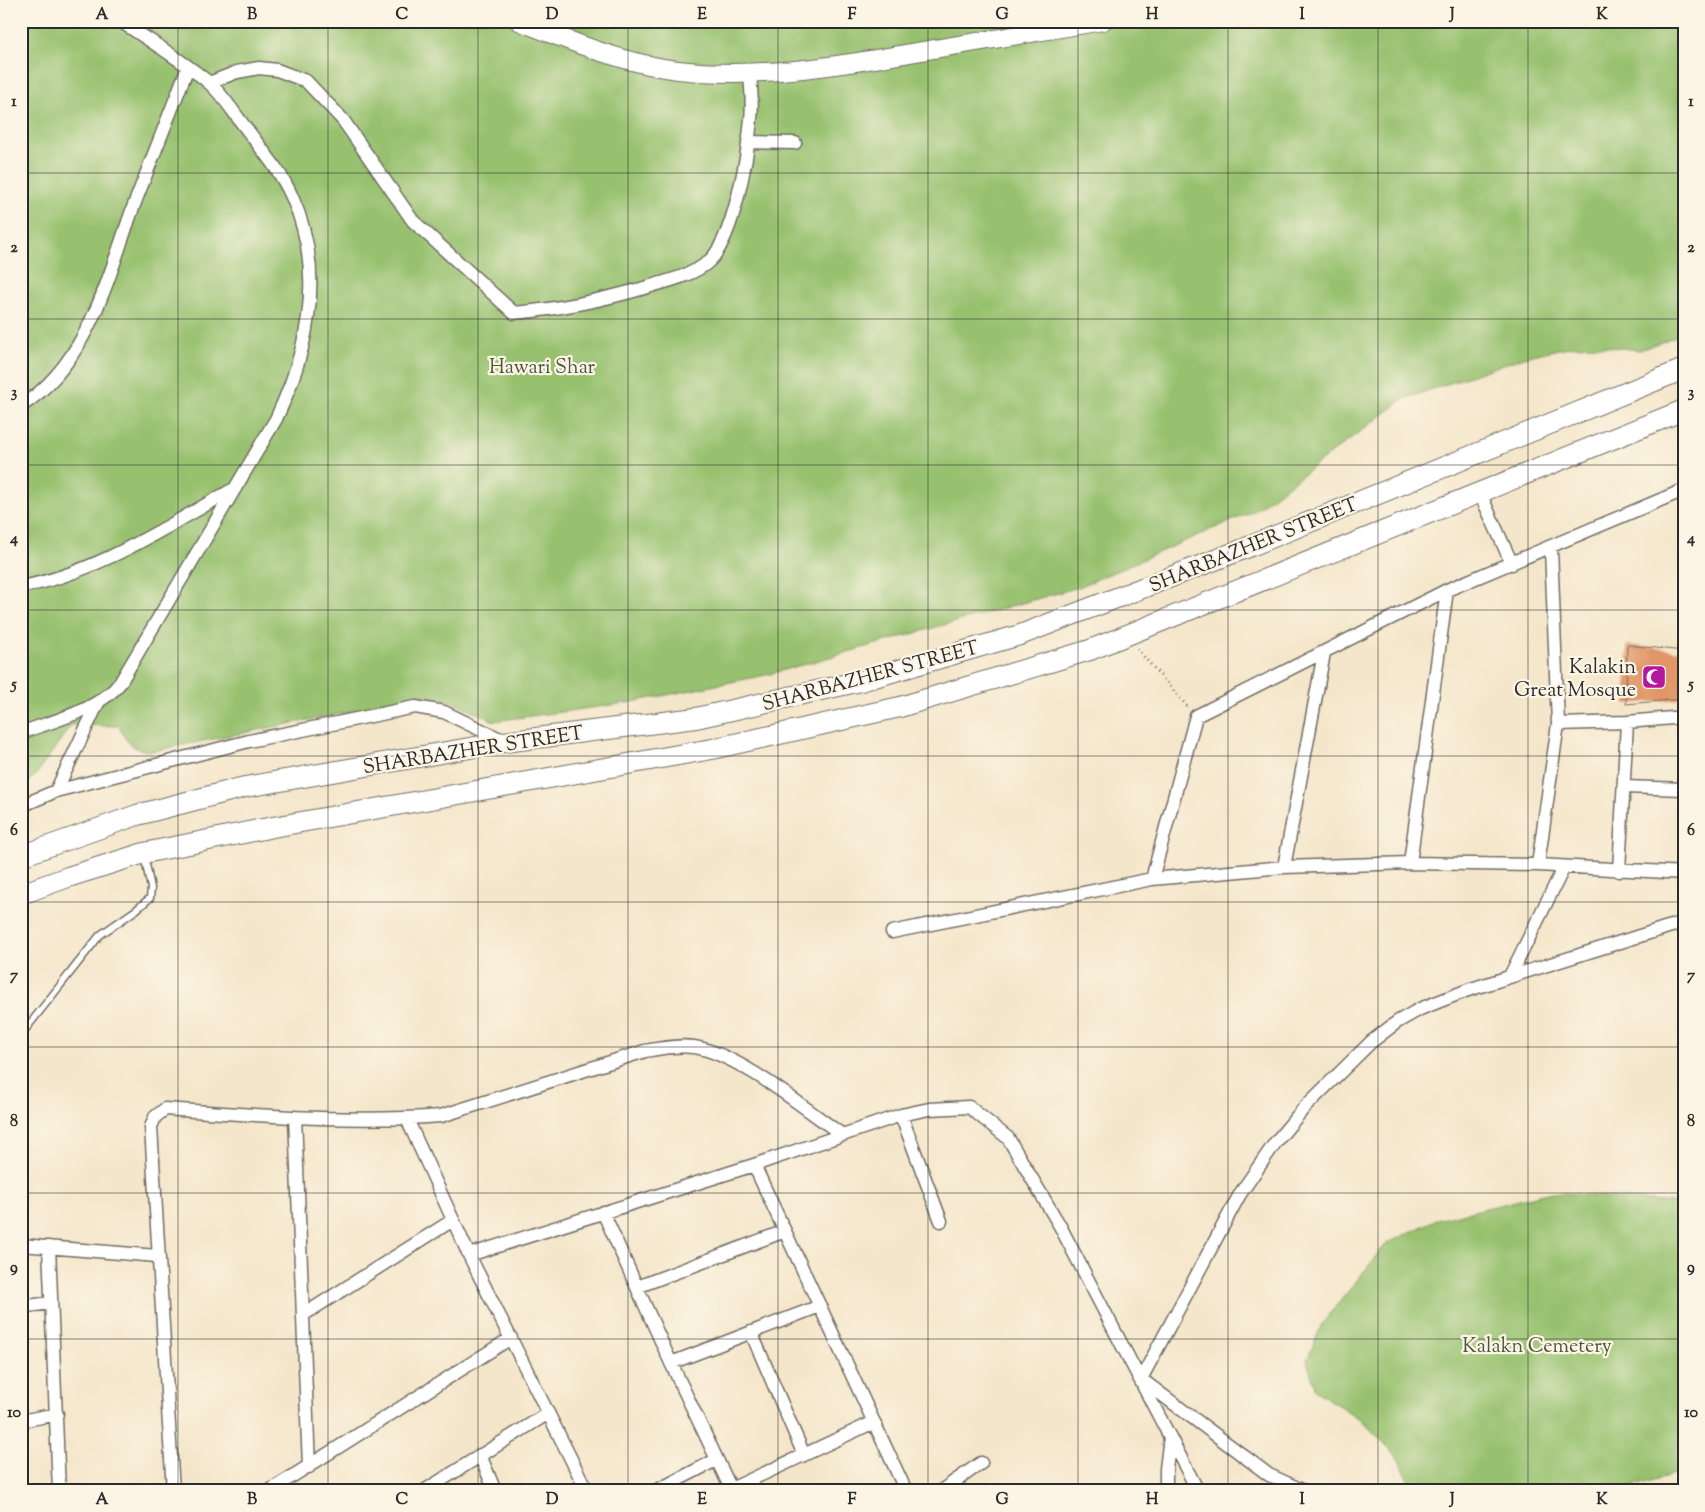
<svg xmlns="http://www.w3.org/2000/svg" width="1705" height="1512" font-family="'Sorts Mill Goudy',serif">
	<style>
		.green { fill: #97c16e; stroke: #61764c }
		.building { fill: #e09666 }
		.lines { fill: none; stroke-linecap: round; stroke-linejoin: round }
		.lane-casing { stroke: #716c63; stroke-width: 9 }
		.street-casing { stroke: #716c63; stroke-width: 15 }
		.secondary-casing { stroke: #716c63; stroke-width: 20 }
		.primary-casing { stroke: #716c63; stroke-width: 22 }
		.path { stroke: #716c63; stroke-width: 3; stroke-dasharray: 1 4; stroke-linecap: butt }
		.lane { stroke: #fff; stroke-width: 6 }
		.street { stroke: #fff; stroke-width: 12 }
		.secondary { stroke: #fff; stroke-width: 18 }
		.primary { stroke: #fff; stroke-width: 20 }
		.grid { fill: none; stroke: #2b2b2b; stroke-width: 1; stroke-opacity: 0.55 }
		.labels { text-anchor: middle; stroke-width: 4.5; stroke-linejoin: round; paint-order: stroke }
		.park-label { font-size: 20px; fill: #4b583f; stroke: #fcf5e5 }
		.street-label { font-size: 20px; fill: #2b2b2b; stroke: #fcf5e5 }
		.poi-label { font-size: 20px; fill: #2b2b2b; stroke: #fcf5e5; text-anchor: end }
		.neatline { fill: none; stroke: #2b2b2b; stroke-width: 2 }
		.grid-label { font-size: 16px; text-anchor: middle; font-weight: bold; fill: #2b2b2b }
	</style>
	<rect width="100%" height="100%" fill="#fcf5e5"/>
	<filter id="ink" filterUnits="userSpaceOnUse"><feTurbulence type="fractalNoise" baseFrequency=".02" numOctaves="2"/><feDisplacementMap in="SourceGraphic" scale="10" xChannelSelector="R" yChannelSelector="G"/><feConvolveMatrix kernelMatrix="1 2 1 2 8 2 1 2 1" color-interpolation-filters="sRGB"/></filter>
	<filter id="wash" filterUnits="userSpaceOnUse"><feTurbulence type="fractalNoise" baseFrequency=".0096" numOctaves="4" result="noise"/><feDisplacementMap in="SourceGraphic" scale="20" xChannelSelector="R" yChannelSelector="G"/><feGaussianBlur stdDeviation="1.12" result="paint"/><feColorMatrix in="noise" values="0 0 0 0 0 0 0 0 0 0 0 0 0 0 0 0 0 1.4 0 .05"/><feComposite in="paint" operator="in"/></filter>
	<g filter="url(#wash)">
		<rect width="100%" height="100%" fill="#f4e6ca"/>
		<path class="green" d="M 21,21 L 1684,21 L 1684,333 L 1640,350 L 1592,345 L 1567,347 L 1524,357 L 1404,399 L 1254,511 L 1079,587 L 766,675 L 627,703 L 494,721 L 451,701 L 430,697 L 419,698 L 153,751 C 134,751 126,743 119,726 L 71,725 L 35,776 L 21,787 Z
			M 1552,1192 L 1684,1204 L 1684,1471 L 1618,1491 L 1415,1491 L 1396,1455 L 1361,1420 L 1316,1391 L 1307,1360 L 1322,1324 L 1386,1244 L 1433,1221 Z"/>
		<g id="blocks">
			<path class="building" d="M 1627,645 L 1684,651 L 1683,699 L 1626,704 Z"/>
		</g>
	</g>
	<g filter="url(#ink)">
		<use href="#blocks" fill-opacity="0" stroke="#716c63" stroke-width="1"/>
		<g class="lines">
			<defs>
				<path id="lane" d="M 21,1035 L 100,935 L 136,910 L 150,898 L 151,888 L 144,855"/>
				<path id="street" d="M 209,83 L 237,72 L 259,68 L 277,70 L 306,81 L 343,120 L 413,221 L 514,313 C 560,309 603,300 648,287 C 667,281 691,276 707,263 C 734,242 748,153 751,119 C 753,104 751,89 750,74
					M 748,142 L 795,143
					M 21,406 C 89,363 108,276 134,205 C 152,159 170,113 188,67
					M 1479,491 L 1512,564
					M 21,587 C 97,573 165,527 232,490
					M 1558,724 L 1627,722 L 1684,717
					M 21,733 C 54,720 98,711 120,683 L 276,419 C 309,349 325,270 292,197 C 281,172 264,152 248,131 C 235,115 223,94 207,81 C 180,59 149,40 120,21
					M 1624,787 L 1684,789
					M 56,791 L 98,703
					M 21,806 L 56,791 L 249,741 L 415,707 L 444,712 L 504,741
					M 1410,863 L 1447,590
					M 1538,865 L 1558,724 L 1551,548
					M 1284,867 L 1324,653
					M 1619,871 L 1627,722
					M 1152,879 L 1196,716 L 1447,590 L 1684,490
					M 892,932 L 1152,879 L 1284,867 L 1410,863 L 1538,865 L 1684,873
					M 1510,976 L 1564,867
					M 901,1115 L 941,1221
					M 295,1117 L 309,1467
					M 407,1119 L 469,1255 L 587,1491
					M 754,1165 L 906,1491
					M 603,1212 L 671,1363 L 732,1491
					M 21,1245 L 157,1256
					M 49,1247 L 59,1491
					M 469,1255 L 754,1165 L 901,1115 L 929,1109 L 969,1107 L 1008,1138 L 1060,1226 L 1198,1491
					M 637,1287 L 785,1231
					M 21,1307 L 50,1303
					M 303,1315 L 453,1220
					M 751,1332 L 804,1455
					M 671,1363 L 820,1306
					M 21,1421 L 57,1414
					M 480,1455 L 495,1491
					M 731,1489 L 874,1422
					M 173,1491 L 151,1127 L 155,1117 L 165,1109 C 257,1115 349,1123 441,1116 L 645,1051 C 661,1048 678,1045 694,1047 C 737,1053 804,1108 841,1134
					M 269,1491 L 511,1338
					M 424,1491 L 547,1414
					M 656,1491 L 716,1460
					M 941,1491 L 981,1463
					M 1166,1491 L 1166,1469 L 1170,1437
					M 1304,1491 L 1269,1475 L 1141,1379 L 1240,1194 L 1275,1143 L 1304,1108 L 1371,1042 L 1397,1022 L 1420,1009 L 1468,990 L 1684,922"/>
				<path id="secondary" d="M 519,21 C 570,41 624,64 678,70 C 758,79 838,66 916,52 C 978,42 1040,31 1103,21"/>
				<path id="primary" d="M 21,856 L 137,815 L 245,787 L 504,742 L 696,718 L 861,681 L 1020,635 L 1241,550 L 1684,369
					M 21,894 L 68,877 L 144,853 L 273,827 L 712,749 L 900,707 L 1090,650 L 1684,410"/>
			</defs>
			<use href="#lane" class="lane-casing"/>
			<use href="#street" class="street-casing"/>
			<use href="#secondary" class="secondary-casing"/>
			<use href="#primary" class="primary-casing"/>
			<path class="path" d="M 1137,649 L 1187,706"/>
			<use href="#lane" class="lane"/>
			<use href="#street" class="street"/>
			<use href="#secondary" class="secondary"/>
			<use href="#primary" class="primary"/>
		</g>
	</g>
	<path class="grid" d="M 178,21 L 178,1491M 328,21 L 328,1491M 478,21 L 478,1491M 628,21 L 628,1491M 778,21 L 778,1491M 928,21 L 928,1491M 1078,21 L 1078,1491M 1228,21 L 1228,1491M 1378,21 L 1378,1491M 1528,21 L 1528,1491M 21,173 L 1684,173M 21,319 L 1684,319M 21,465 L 1684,465M 21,610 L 1684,610M 21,756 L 1684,756M 21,902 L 1684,902M 21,1047 L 1684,1047M 21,1193 L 1684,1193M 21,1339 L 1684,1339"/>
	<defs>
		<symbol id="mosque-square" viewBox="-11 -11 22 22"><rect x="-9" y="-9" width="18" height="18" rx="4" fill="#b5179e" stroke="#fcf5e5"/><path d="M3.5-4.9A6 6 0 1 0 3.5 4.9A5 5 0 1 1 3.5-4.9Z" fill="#fff"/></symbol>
	</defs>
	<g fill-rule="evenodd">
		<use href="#mosque-square" x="1640" y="663" width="28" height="28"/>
	</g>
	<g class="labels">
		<g class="park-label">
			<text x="542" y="373">Hawari Shar</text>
			<text x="1537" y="1352">Kalakn Cemetery</text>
		</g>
		<g class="street-label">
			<text transform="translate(1253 544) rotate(-22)" y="7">SHARBAZHER STREET</text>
			<text transform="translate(870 675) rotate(-15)" y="7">SHARBAZHER STREET</text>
			<text transform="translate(473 749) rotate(-9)" y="7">SHARBAZHER STREET</text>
		</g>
		<g class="poi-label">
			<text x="1636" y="673">Kalakin<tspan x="1636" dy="23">Great Mosque</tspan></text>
		</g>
	</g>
	<rect width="1705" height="1512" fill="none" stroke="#fcf5e5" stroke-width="55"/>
	<rect x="28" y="28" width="1650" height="1456" class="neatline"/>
	<g class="grid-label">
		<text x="102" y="19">A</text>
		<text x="252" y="19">B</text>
		<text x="402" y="19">C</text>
		<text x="552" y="19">D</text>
		<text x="702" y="19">E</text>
		<text x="852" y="19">F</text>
		<text x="1002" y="19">G</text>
		<text x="1152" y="19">H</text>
		<text x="1302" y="19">I</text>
		<text x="1452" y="19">J</text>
		<text x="1602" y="19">K</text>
		<text x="14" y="106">1</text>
		<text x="1691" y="106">1</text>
		<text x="14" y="252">2</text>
		<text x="1691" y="252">2</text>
		<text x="14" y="397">3</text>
		<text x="1691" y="397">3</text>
		<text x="14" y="543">4</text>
		<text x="1691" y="543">4</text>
		<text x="14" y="689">5</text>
		<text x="1691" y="689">5</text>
		<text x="14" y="835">6</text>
		<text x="1691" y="835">6</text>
		<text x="14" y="980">7</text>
		<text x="1691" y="980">7</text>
		<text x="14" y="1126">8</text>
		<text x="1691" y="1126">8</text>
		<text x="14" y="1272">9</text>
		<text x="1691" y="1272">9</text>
		<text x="14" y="1417">10</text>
		<text x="1691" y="1417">10</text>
		<text x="102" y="1504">A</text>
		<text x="252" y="1504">B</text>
		<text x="402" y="1504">C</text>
		<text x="552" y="1504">D</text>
		<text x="702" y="1504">E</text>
		<text x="852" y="1504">F</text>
		<text x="1002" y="1504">G</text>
		<text x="1152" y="1504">H</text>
		<text x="1302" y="1504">I</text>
		<text x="1452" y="1504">J</text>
		<text x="1602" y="1504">K</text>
	</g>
</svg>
